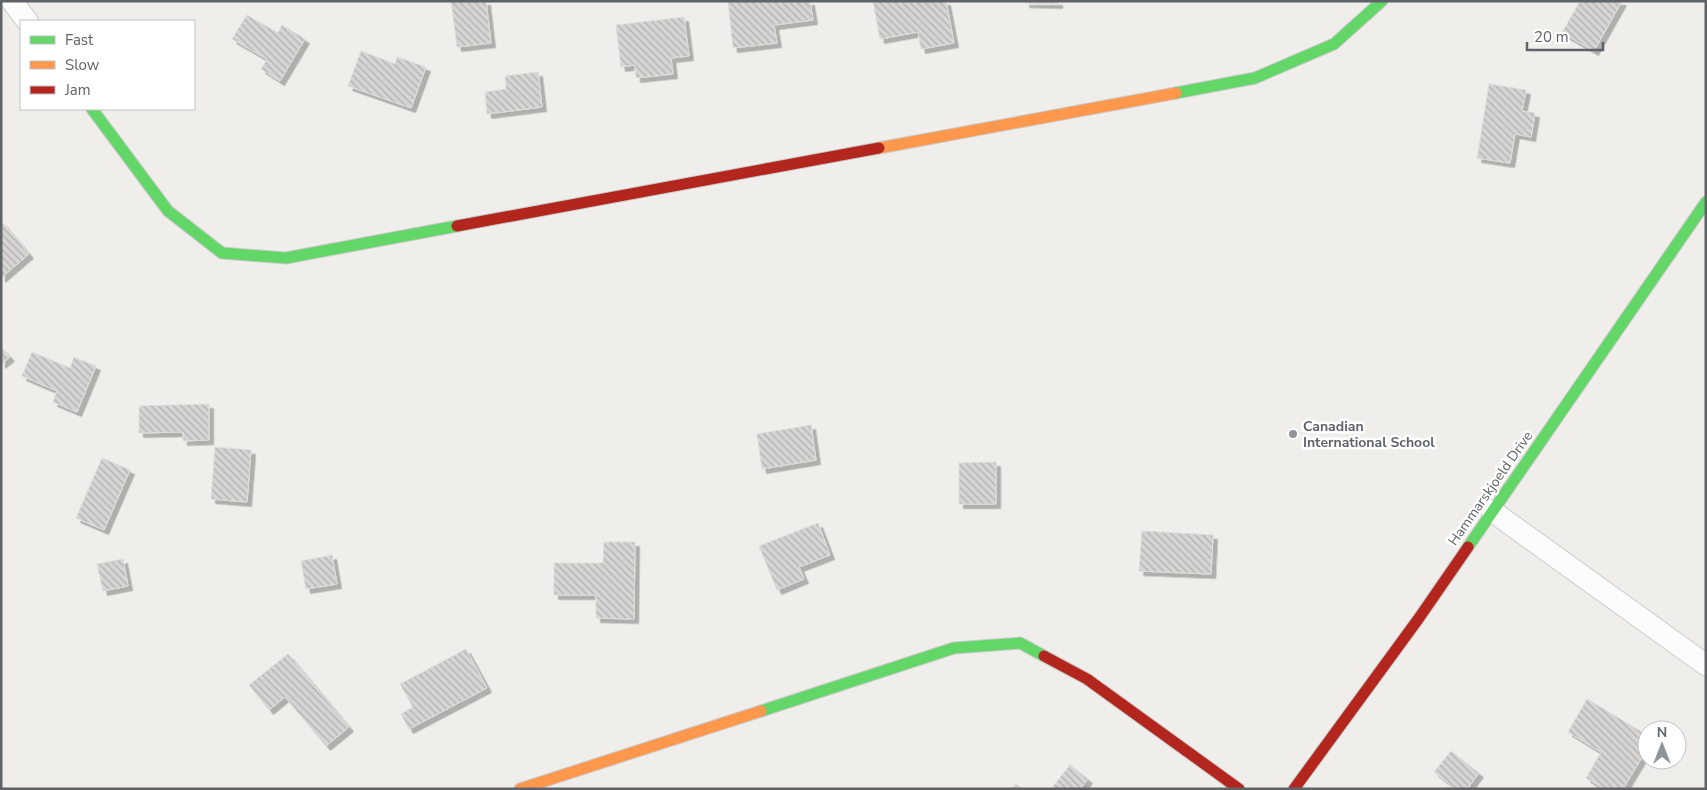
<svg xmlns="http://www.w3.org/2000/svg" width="1707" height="790" font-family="'Nunito Sans',sans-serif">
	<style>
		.building { fill: url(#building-back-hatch); stroke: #deddd9; filter: url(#shadow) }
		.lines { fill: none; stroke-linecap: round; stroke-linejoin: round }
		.street-casing { stroke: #cbcccc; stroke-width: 23 }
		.fast-casing { stroke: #cacacb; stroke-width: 13 }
		.slow-casing { stroke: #cacacb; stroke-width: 13 }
		.jam-casing { stroke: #cacacb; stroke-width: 13 }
		.street { stroke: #fdfcfc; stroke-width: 21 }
		.fast { stroke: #63d668; stroke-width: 11 }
		.slow { stroke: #ff974d; stroke-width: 11 }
		.jam { stroke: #b3261e; stroke-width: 11 }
		.poi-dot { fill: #919496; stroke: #fff; stroke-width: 2 }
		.labels { text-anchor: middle; stroke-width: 5; stroke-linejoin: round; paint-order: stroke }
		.poi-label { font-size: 14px; font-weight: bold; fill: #5f6368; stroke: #fff; text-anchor: start }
		.street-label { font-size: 14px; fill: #5f6368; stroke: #fff }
	</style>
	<defs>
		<pattern id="building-back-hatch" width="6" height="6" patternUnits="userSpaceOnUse" patternTransform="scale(1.25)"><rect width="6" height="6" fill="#d6d5d3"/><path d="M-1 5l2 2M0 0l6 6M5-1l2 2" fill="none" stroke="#b1b0af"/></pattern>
		<filter id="shadow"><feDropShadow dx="4.5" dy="4.5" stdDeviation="0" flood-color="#0004"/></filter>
	</defs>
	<rect width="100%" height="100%" fill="#efeeea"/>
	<path class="building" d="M 451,1 L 486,1 L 491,43 L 457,47 Z
		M 728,1 L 810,1 L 813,20 L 774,25 L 777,43 L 733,48 Z
		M 873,1 L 946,1 L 954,43 L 921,49 L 918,32 L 880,39 Z
		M 1025,1 L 1058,1 L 1058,4 L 1025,3 Z
		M 1580,1 L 1622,1 L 1594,51 L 1562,33 Z
		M 247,15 L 278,33 L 282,25 L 305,39 L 280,81 L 261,69 L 267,59 L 232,39 Z
		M 684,17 L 689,56 L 671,58 L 673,74 L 636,78 L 635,65 L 621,67 L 616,25 Z
		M 361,51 L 395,64 L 397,57 L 426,67 L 411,108 L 348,86 Z
		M 538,72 L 542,107 L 487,114 L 485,92 L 506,89 L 505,76 Z
		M 1489,84 L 1526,90 L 1522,111 L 1535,113 L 1531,137 L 1515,134 L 1510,163 L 1477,158 Z
		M 1,221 L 29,254 L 1,278 Z
		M 1,347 L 10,357 L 1,364 Z
		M 32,352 L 70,368 L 74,357 L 96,366 L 77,412 L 53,402 L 57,391 L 22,376 Z
		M 209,404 L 209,440 L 183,441 L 183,432 L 139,433 L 139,406 Z
		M 811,425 L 816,460 L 762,469 L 757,434 Z
		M 215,447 L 251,450 L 247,502 L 211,499 Z
		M 102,458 L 130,470 L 104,530 L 76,518 Z
		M 996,462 L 996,504 L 959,504 L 959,463 Z
		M 818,523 L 830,555 L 799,567 L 804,579 L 777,590 L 759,546 Z
		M 1142,531 L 1213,535 L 1211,574 L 1139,571 Z
		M 604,542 L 635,542 L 634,619 L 596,618 L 596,595 L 554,595 L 554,563 L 603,563 Z
		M 332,555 L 337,584 L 306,589 L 301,561 Z
		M 123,559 L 128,586 L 103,591 L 97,564 Z
		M 466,649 L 487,688 L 409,729 L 401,714 L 413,707 L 400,684 Z
		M 288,654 L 349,727 L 326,746 L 285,697 L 269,710 L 249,685 Z
		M 1587,699 L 1647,735 L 1647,749 L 1623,789 L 1605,789 L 1586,778 L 1601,752 L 1568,732 Z
		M 1451,751 L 1479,773 L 1467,789 L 1456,789 L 1434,772 Z
		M 1070,765 L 1088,779 L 1080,789 L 1051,789 Z
		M 1016,784 L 1022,789 L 1012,789 Z"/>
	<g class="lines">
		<defs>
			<path id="street" d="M 12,1 L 27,21
				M 1492,511 L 1706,665"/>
			<path id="fast" d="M 1176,93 L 1255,78 L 1334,44 L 1382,1
				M 92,109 L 168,211 L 222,253 L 286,258 L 457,226
				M 1468,547 L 1706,202
				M 761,711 L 954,648 L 1020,643 L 1044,656"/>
			<path id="slow" d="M 879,148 L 1176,93
				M 520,789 L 761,711"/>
			<path id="jam" d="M 457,226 L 879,148
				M 1044,656 L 1087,679 L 1239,789
				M 1294,789 L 1419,618 L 1468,547"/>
		</defs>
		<use href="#street" class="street-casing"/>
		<use href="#fast" class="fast-casing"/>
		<use href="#slow" class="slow-casing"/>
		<use href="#jam" class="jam-casing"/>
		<use href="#street" class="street"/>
		<use href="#fast" class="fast"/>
		<use href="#slow" class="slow"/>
		<use href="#jam" class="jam"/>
	</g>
	<circle class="poi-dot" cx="1293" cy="434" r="5"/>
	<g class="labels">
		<g class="poi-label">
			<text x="1303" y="431">Canadian<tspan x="1303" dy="16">International School</tspan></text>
		</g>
		<g class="street-label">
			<text transform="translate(1490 488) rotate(-55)" y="5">Hammarskjoeld Drive</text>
		</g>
	</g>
	<rect width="1707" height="790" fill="none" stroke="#5f6368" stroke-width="5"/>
	<rect x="20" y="20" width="175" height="90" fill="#ffffff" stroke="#bfc1c3"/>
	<rect x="30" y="36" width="25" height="8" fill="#63d668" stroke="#bfc1c3"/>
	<text x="65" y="45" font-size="15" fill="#5f6368">Fast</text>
	<rect x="30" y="61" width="25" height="8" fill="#ff974d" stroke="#bfc1c3"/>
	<text x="65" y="70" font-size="15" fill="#5f6368">Slow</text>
	<rect x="30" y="86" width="25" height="8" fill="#b3261e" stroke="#bfc1c3"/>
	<text x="65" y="95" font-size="15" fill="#5f6368">Jam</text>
	<g transform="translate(1662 745)"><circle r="24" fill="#ffffff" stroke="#bfc1c3"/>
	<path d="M0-4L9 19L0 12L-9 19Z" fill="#919496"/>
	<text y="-8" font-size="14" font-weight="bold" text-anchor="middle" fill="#5f6368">N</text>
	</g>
	<path d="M1527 42v8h76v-8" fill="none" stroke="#5f6368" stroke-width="2.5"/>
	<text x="1534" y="42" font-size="15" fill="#5f6368" stroke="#ffffff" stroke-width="4" paint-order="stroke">20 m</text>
</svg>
